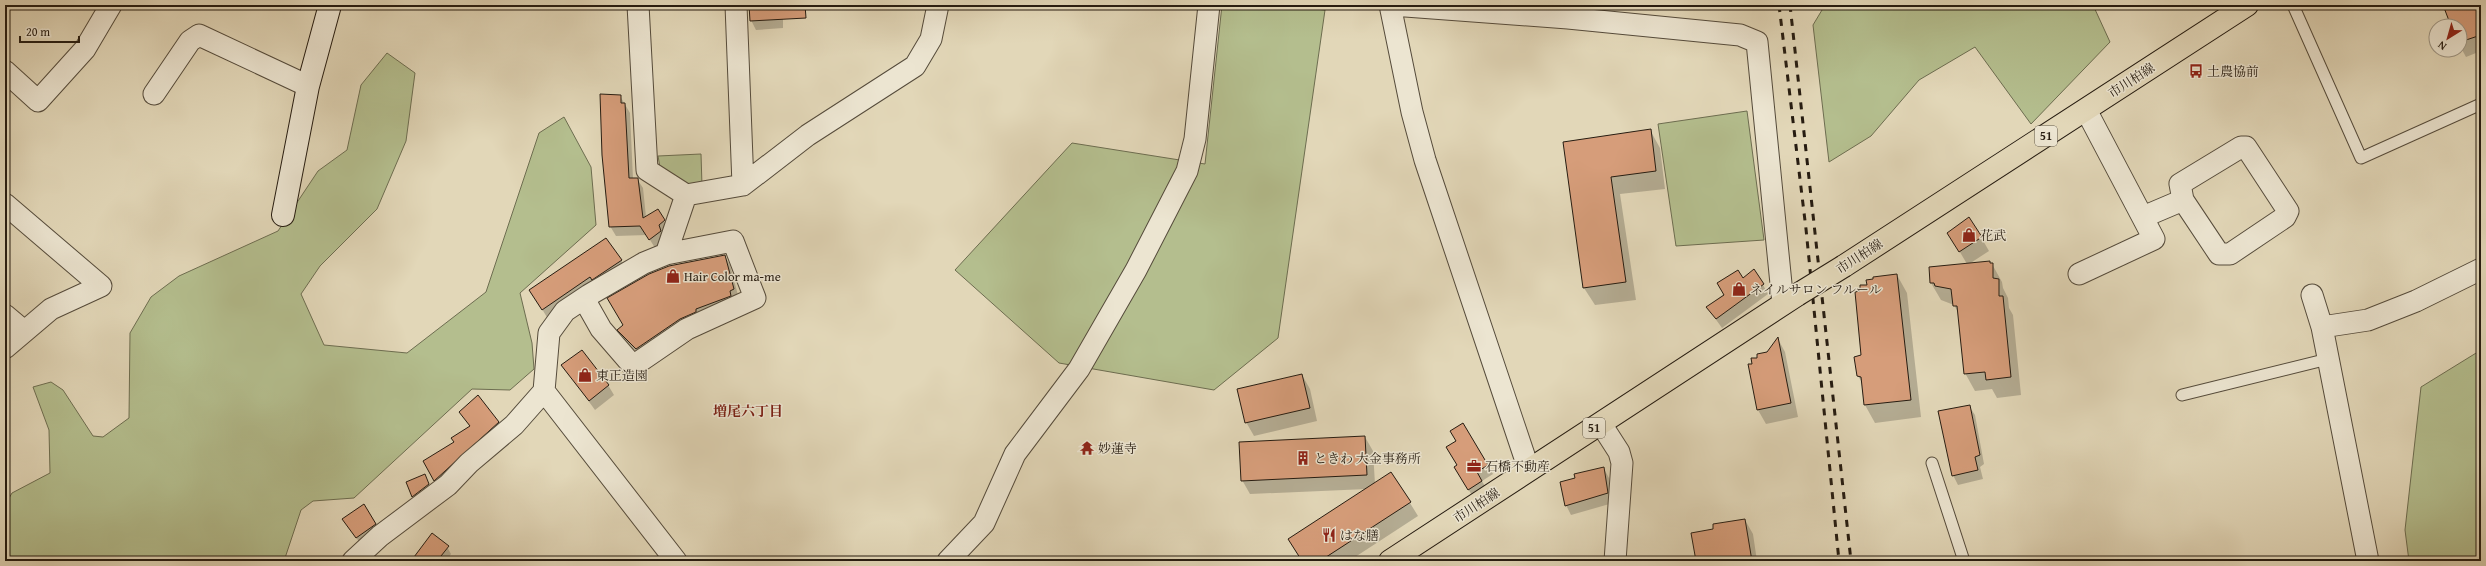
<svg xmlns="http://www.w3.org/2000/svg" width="2486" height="566" font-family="'Gentium Book Plus','Noto Serif JP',serif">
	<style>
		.green { fill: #b4be8e; stroke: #6d6d50 }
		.shadow { fill: #0003 }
		.building { fill: #d69d7a; stroke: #261c11 }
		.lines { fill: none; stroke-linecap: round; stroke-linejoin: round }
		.lane-casing { stroke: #554b3b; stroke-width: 13 }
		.street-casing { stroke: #554b3b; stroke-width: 23 }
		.secondary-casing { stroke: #261c11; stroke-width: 24 }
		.primary-casing { stroke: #261c11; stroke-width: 24 }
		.lane { stroke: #ece5d1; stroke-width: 11 }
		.street { stroke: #ece5d1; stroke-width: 21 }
		.secondary { stroke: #ece5d1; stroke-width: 22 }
		.primary { stroke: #e2d7b8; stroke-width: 22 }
		.rail { stroke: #261c11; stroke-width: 3; stroke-dasharray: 7 7; stroke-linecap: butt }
		.primary-bridge-casing { stroke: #261c11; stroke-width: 24; stroke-linecap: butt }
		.primary-bridge { stroke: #e2d7b8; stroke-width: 22 }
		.labels { text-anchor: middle; stroke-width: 3; stroke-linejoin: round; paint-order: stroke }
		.shield { fill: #ece5d1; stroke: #61584b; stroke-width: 1 }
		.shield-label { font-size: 12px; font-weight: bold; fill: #261c11 }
		.poi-label { font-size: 13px; fill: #261c11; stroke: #ece5d1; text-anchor: start }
		.street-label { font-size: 13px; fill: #261c11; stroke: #ece5d1 }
		.neighbourhood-label { font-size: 14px; font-weight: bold; fill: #7a1f14; stroke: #ece5d1 }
	</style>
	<rect width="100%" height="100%" fill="#e2d7b8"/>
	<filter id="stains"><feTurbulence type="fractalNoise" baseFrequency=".005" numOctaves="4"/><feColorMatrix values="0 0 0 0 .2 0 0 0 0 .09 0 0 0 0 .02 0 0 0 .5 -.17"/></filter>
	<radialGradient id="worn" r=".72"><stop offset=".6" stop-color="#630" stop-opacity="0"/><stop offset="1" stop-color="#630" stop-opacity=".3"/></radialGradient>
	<path class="green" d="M 1222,5 L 1277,5 L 1325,10 L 1278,338 L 1214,390 L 1059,363 L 955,270 L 1072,143 L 1205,164 Z
		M 1825,5 L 2093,5 L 2110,42 L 2031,124 L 1975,47 L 1919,80 L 1871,136 L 1829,162 L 1813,25 Z
		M 387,53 L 415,73 L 406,141 L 377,209 L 320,266 L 301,294 L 324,345 L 407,353 L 486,292 L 539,133 L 564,117 L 591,167 L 596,225 L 520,293 L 532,343 L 534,369 L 510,390 L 472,389 L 354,498 L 313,501 L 301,510 L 284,561 L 5,561 L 5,505 L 12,493 L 50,473 L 49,430 L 33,387 L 51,382 L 63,390 L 93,436 L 103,437 L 129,418 L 130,333 L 151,297 L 179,276 L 278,231 L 318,171 L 347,150 L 361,85 Z
		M 1747,111 L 1764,240 L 1676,246 L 1658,124 Z
		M 701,154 L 702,186 L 692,188 L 661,173 L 658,156 Z
		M 2481,350 L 2481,561 L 2409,561 L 2405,530 L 2421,387 Z"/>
	<path class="shadow" d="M 750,5 L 783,5 L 783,28 L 756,30 L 751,20 Z
		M 2444,5 L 2481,5 L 2481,51 L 2466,57 L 2460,46 L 2460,26 L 2452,26 Z
		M 620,96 L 630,113 L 633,179 L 637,179 L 643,188 L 646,217 L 658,210 L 669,230 L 666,240 L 655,248 L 647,235 L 616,236 L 610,226 Z
		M 1650,130 L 1660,148 L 1665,189 L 1620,194 L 1636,300 L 1595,305 L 1584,288 L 1564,143 Z
		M 1981,237 L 1989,251 L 1969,264 L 1992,264 L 2002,282 L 2003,288 L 2008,298 L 2009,308 L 2013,315 L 2021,395 L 1997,398 L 1992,389 L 1975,391 L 1965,373 L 1959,314 L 1954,305 L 1941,300 L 1931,283 L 1967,264 L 1957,247 Z
		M 725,256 L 730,265 L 739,299 L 642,358 L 624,339 L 619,330 Z
		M 621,260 L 627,270 L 548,319 L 536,299 Z
		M 1897,275 L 1907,293 L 1921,417 L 1875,423 L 1865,405 L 1863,384 L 1858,376 L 1862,356 L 1861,292 L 1868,286 Z
		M 1743,279 L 1763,285 L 1768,294 L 1722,328 L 1707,307 Z
		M 1778,339 L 1785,352 L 1798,417 L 1766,424 L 1758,410 L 1753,365 L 1768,353 Z
		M 563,366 L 608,385 L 614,395 L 595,410 Z
		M 1302,375 L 1310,389 L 1317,421 L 1254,436 L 1246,422 Z
		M 1969,406 L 1975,415 L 1984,464 L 1980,467 L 1983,479 L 1958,485 L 1953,475 Z
		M 460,412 L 498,422 L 504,432 L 440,489 L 435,480 L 455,442 L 470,427 Z
		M 1365,437 L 1373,451 L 1375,484 L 1410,503 L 1418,516 L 1349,561 L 1302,561 L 1289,539 L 1367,489 L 1250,494 L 1242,480 Z
		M 1457,441 L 1488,465 L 1493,474 L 1482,481 L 1487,490 L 1474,498 L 1460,477 Z
		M 1604,469 L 1609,478 L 1613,503 L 1571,515 L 1566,505 L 1576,479 Z
		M 424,476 L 433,494 L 418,506 L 407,482 Z
		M 344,520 L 375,524 L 381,534 L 362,546 Z
		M 1745,520 L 1753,534 L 1757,561 L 1697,561 L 1714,530 Z
		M 446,545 L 451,554 L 446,561 L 412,561 Z"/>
	<path class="building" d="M 749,5 L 805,5 L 806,18 L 750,21 Z
		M 2443,5 L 2481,5 L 2481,35 L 2460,42 L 2460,26 L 2451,26 Z
		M 600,94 L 621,95 L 621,103 L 625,103 L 629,178 L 638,178 L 643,218 L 658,209 L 665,220 L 659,225 L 661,231 L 649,240 L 640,226 L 609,227 L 602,155 Z
		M 1651,129 L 1656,171 L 1611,177 L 1626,282 L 1583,288 L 1563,142 Z
		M 1969,217 L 1982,237 L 1959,252 L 1947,233 Z
		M 606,238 L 622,260 L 592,280 L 590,277 L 542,310 L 529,290 Z
		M 725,255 L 734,289 L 730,291 L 731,296 L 696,309 L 696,312 L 680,319 L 636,349 L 617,330 L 623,325 L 607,298 L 649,274 L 669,266 Z
		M 1990,261 L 1990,263 L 1993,263 L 1993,278 L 1999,279 L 1999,296 L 2003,296 L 2011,377 L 1986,380 L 1985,372 L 1964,374 L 1957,306 L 1953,306 L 1951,289 L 1935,286 L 1934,283 L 1930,283 L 1929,267 Z
		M 1754,269 L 1764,284 L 1716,319 L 1706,307 L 1724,295 L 1717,283 L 1738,270 L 1743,278 Z
		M 1897,274 L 1911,400 L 1864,405 L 1861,377 L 1857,376 L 1854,357 L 1861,355 L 1855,292 L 1860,291 L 1860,285 L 1867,285 L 1866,280 L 1873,279 L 1873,277 Z
		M 1778,337 L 1791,403 L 1757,410 L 1748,364 L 1752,364 L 1751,358 L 1757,358 L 1757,354 L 1767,352 Z
		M 582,350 L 609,385 L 589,401 L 561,365 Z
		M 1302,374 L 1310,408 L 1245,423 L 1237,389 Z
		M 478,395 L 499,422 L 434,481 L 423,461 L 454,442 L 451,438 L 470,426 L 459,412 Z
		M 1970,405 L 1980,455 L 1975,457 L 1978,470 L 1952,476 L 1938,411 Z
		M 1463,423 L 1488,465 L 1477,472 L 1482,481 L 1468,490 L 1454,467 L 1457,465 L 1446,447 L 1456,441 L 1450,431 Z
		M 1365,436 L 1367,475 L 1241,481 L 1239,442 Z
		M 1604,467 L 1608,493 L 1565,506 L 1560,482 L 1575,478 L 1574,474 Z
		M 1391,472 L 1411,502 L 1320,561 L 1302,561 L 1288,539 Z
		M 425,474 L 429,484 L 412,497 L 406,482 Z
		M 364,504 L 376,524 L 356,538 L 342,519 Z
		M 1745,519 L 1752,561 L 1696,561 L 1691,533 L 1713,529 L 1713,524 Z
		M 432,533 L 449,546 L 437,561 L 411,561 Z"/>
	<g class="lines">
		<defs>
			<path id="lane" d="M 2293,5 L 2361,158 L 2481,104
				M 2182,395 L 2328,359
				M 1932,463 L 1964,561"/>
			<path id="street" d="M 638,5 L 647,170 L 686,195 L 743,185 L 808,135 L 915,66 L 931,39 L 938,5
				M 736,5 L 743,185
				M 1390,5 L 1412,112 L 1425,160 L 1529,470
				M 1392,5 L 1568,18 L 1740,35 L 1757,42 L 1783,304
				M 5,71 L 38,101 L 85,49 L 111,5
				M 154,94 L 190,41 L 199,35 L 308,86
				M 5,204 L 101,286 L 51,309 L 5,348
				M 2143,217 L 2183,200 L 2180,184 L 2241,147 L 2246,147 L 2288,211 L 2285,217 L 2230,254 L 2219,254 L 2183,200
				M 666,254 L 686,195
				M 2079,274 L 2154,239 L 2086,110
				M 2312,295 L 2322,327 L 2368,561
				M 5,315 L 24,331
				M 2322,327 L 2368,320 L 2416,301 L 2481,269
				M 544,391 L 676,561
				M 1601,424 L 1619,452 L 1622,463 L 1615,561
				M 353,561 L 380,536 L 448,485 L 469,463 L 514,425 L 544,391 L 549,333 L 565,311 L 589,295 L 644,263 L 666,254 L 733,241 L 755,298 L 687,329 L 633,366 L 601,329 L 584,299
				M 948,561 L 984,523 L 1015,454 L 1079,369 L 1136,270 L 1187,171 L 1195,139 L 1209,5"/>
			<path id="secondary" d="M 283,215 L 308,86 L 330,5"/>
			<path id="primary" d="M 1844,266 L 2247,5
				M 1390,561 L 1797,295"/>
		</defs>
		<use href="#lane" class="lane-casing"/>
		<use href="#street" class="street-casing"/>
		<use href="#secondary" class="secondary-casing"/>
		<use href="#primary" class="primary-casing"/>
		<use href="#lane" class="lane"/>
		<use href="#street" class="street"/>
		<use href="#secondary" class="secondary"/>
		<use href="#primary" class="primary"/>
		<path class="rail" d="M 1779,5 L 1806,229 L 1839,561
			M 1790,5 L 1851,561"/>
		<defs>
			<path id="primary-bridge" d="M 1797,295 L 1844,266"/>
		</defs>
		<use href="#primary-bridge" class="primary-bridge-casing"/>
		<use href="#primary-bridge" class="primary-bridge"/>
	</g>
	<defs>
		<symbol id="bus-bare" viewBox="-9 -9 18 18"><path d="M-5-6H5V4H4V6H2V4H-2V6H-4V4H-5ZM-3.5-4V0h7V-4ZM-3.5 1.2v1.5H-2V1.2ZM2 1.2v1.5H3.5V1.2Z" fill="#8f2418" stroke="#ece5d1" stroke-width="2.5" paint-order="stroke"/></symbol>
		<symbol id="shop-bare" viewBox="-9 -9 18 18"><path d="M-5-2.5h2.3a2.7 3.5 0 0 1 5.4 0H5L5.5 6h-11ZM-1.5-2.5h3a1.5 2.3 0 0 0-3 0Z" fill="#8f2418" stroke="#ece5d1" stroke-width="2.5" paint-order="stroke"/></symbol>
		<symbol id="temple-bare" viewBox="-9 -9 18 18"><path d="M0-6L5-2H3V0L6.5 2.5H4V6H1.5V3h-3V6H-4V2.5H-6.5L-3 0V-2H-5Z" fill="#8f2418" stroke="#ece5d1" stroke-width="2.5" paint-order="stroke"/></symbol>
		<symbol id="building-bare" viewBox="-9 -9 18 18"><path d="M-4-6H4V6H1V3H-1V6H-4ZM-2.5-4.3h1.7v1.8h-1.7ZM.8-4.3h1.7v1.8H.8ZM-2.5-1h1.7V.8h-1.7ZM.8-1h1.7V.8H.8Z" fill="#8f2418" stroke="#ece5d1" stroke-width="2.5" paint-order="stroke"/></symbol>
		<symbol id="office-bare" viewBox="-9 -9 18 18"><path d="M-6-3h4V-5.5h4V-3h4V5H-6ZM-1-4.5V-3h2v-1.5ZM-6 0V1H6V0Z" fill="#8f2418" stroke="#ece5d1" stroke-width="2.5" paint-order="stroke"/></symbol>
		<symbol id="restaurant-bare" viewBox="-9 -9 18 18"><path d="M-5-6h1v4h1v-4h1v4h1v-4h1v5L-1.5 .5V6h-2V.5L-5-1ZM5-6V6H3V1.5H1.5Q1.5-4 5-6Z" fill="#8f2418" stroke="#ece5d1" stroke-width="2.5" paint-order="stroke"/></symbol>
	</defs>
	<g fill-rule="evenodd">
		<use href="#bus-bare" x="2186" y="61" width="20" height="20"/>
		<use href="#shop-bare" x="1959" y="225" width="20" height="20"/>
		<use href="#shop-bare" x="663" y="266" width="20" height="20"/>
		<use href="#shop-bare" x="1729" y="279" width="20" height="20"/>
		<use href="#shop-bare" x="575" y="365" width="20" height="20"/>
		<use href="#temple-bare" x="1077" y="438" width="20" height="20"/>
		<use href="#building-bare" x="1293" y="448" width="20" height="20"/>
		<use href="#office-bare" x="1464" y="456" width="20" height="20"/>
		<use href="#restaurant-bare" x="1319" y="525" width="20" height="20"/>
	</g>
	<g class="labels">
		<g class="shield">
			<rect x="2035" y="126" width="22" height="20" rx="3"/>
			<rect x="1583" y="418" width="22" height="20" rx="3"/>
		</g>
		<g class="shield-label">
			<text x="2046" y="140">51</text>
			<text x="1594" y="432">51</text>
		</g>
		<g class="poi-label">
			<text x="2207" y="76">土農協前</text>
			<text x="1980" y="240">花武</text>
			<text x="684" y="281">Hair Color ma-me</text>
			<text x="1750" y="294">ネイルサロン フルール</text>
			<text x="596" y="380">東正造園</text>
			<text x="1098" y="453">妙蓮寺</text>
			<text x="1314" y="463">ときわ 大金事務所</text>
			<text x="1485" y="471">石橋不動産</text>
			<text x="1340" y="540">はな膳</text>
		</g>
		<g class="street-label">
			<text transform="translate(2131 80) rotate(-33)" y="5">市川柏線</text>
			<text transform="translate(1859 256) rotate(-33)" y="5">市川柏線</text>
			<text transform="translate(1476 505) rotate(-33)" y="5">市川柏線</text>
		</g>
		<g class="neighbourhood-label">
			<text x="748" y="416">増尾六丁目</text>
		</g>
	</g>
	<rect width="2486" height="566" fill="none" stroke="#e2d7b8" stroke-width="20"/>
	<rect x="6" y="6" width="2474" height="554" fill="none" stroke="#261c11" stroke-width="2"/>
	<rect x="10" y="10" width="2466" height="546" fill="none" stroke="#261c11"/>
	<g transform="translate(2448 38) rotate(217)"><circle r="19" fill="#ece5d1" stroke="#9d9584"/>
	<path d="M0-3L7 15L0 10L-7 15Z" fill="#8f2418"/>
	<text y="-6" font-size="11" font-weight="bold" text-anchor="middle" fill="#261c11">N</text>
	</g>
	<path d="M20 36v6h59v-6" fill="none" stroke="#261c11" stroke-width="2"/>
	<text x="26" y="36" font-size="12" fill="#261c11" stroke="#ece5d1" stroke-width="3" paint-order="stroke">20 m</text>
	<rect width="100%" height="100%" filter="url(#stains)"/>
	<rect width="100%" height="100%" fill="url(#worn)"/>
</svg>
